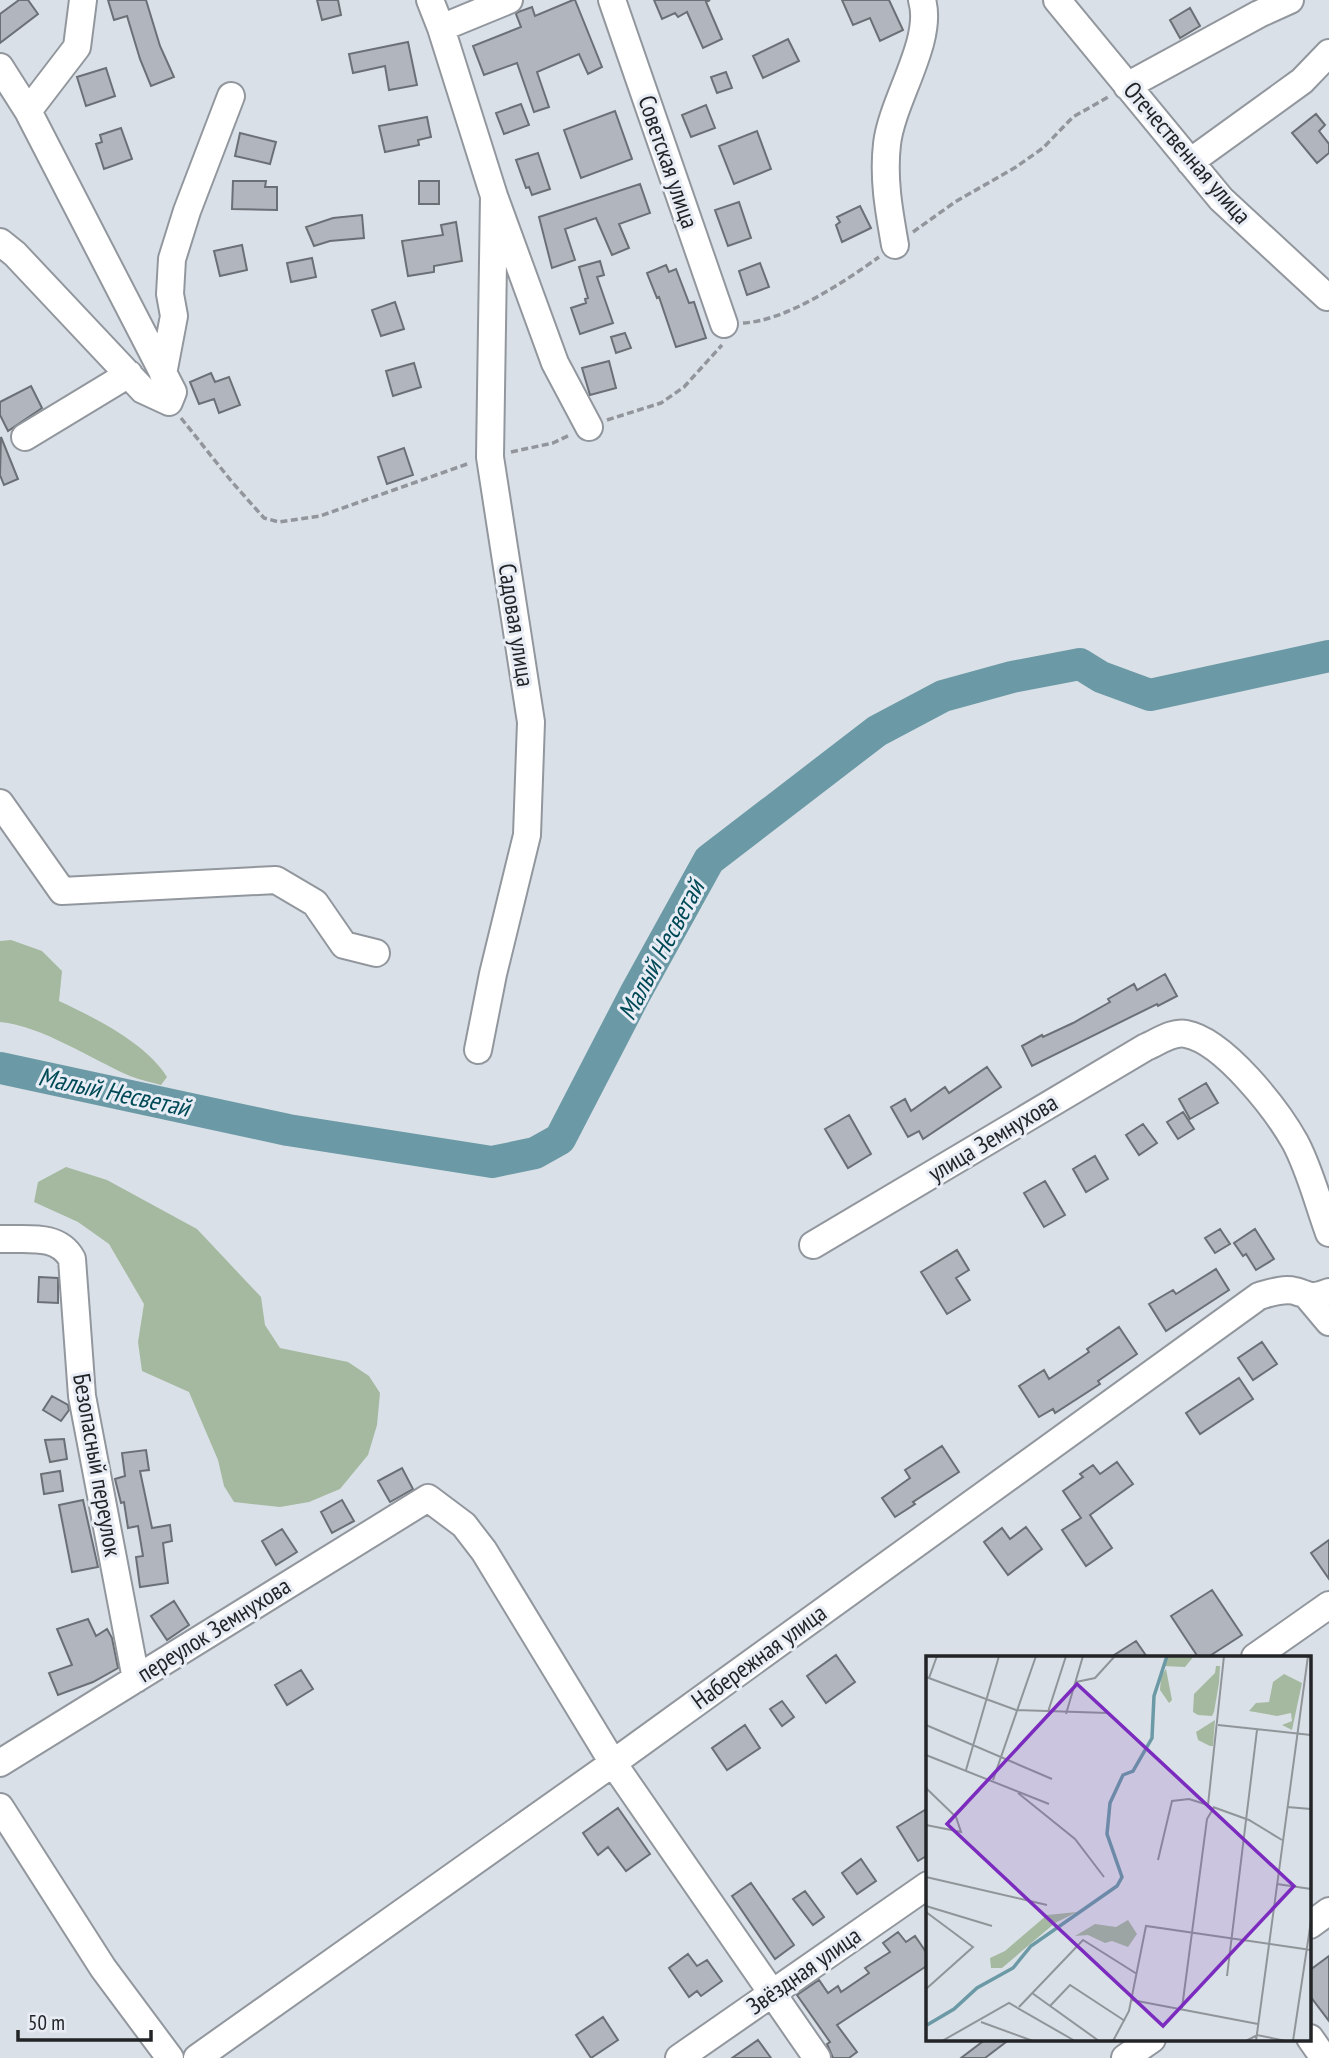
<svg xmlns="http://www.w3.org/2000/svg" width="1329" height="2058" font-family="'PT Sans Narrow',sans-serif">
	<style>
		.green { fill: #a4b9a0 }
		.lines { fill: none; stroke-linecap: round; stroke-linejoin: round }
		.river { stroke: #6b9aa6; stroke-width: 32 }
		.building { fill: #b1b6be; stroke: #6b7077; stroke-width: 2 }
		.minor-casing { stroke: #92979e; stroke-width: 30 }
		.path { stroke: #92969c; stroke-width: 3.5; stroke-dasharray: 7 3.5; stroke-linecap: butt }
		.minor { stroke: #fff; stroke-width: 26 }
		.labels { text-anchor: middle; stroke-width: 6; stroke-linejoin: round; paint-order: stroke }
		.street-label { font-size: 24px; fill: #222427; stroke: #e8edf5 }
		.water-label { font-size: 26px; font-style: italic; fill: #004957; stroke: #e8edf5 }
		.inset-river { fill: none; stroke: #6b9aa6; stroke-width: 3.5 }
		.inset-road { fill: none; stroke: #90959a; stroke-width: 2 }
		.view { fill: #7b2cbf; fill-opacity: 0.15; stroke: #7b2cbf; stroke-width: 3.5 }
		.inset-edge { fill: none; stroke: #222427; stroke-width: 3.5 }
	</style>
	<rect width="100%" height="100%" fill="#dae0e7"/>
	<path class="green" d="M 11,940 L 42,951 L 62,971 L 59,1001 C 95,1018 146,1043 167,1077 L 161,1085 C 151,1082 140,1080 130,1076 C 91,1059 42,1026 0,1022 L 0,941 Z
		M 66,1167 L 107,1180 L 197,1229 L 261,1297 L 265,1325 L 280,1348 L 348,1362 L 369,1376 L 380,1393 L 377,1425 L 368,1455 L 340,1489 L 309,1502 L 280,1507 L 234,1502 L 224,1486 L 218,1460 L 189,1392 L 142,1371 L 138,1342 L 144,1304 L 109,1244 L 78,1222 L 34,1202 L 38,1182 Z"/>
	<g class="lines">
		<path class="river" d="M 0,1068 L 288,1130 L 492,1162 L 535,1153 L 560,1139 L 635,994 L 709,860 L 877,731 L 943,696 L 1012,677 L 1080,664 L 1101,677 L 1150,695 L 1329,656"/>
	</g>
	<path class="building" d="M 19,0 L 28,0 L 38,14 L 0,43 L 0,14 Z
		M 108,0 L 146,0 L 160,46 L 174,77 L 151,86 L 140,59 L 127,16 L 114,20 Z
		M 317,0 L 338,0 L 341,15 L 322,20 Z
		M 573,0 L 575,0 L 602,67 L 588,74 L 579,54 L 537,72 L 549,107 L 534,112 L 517,63 L 484,75 L 473,46 L 521,27 L 516,14 L 518,12 L 532,7 L 535,16 Z
		M 654,0 L 710,0 L 706,2 L 722,39 L 703,48 L 687,12 L 678,17 L 675,13 L 662,19 Z
		M 842,0 L 889,0 L 903,30 L 880,41 L 870,18 L 853,25 Z
		M 1190,8 L 1200,26 L 1180,38 L 1170,20 Z
		M 788,39 L 799,61 L 763,78 L 753,56 Z
		M 408,42 L 417,85 L 389,90 L 385,66 L 353,73 L 349,54 Z
		M 106,68 L 115,96 L 86,106 L 77,77 Z
		M 726,72 L 732,88 L 717,93 L 711,77 Z
		M 521,104 L 529,125 L 504,134 L 496,113 Z
		M 706,105 L 715,128 L 691,137 L 682,115 Z
		M 615,111 L 632,159 L 581,178 L 564,130 Z
		M 1316,114 L 1325,125 L 1319,131 L 1329,144 L 1329,153 L 1317,163 L 1292,133 Z
		M 427,117 L 431,137 L 418,140 L 419,145 L 385,152 L 379,126 Z
		M 121,128 L 132,159 L 104,169 L 96,144 L 102,142 L 100,135 Z
		M 757,131 L 771,169 L 734,184 L 719,146 Z
		M 240,133 L 276,142 L 270,164 L 235,156 Z
		M 538,153 L 550,189 L 532,195 L 529,187 L 526,188 L 516,160 Z
		M 233,181 L 266,181 L 265,187 L 277,187 L 277,210 L 232,209 Z
		M 419,181 L 439,181 L 439,204 L 419,204 Z
		M 640,184 L 650,213 L 619,224 L 629,248 L 612,255 L 596,218 L 565,229 L 575,260 L 552,268 L 539,217 Z
		M 739,202 L 751,238 L 728,246 L 715,210 Z
		M 860,206 L 871,228 L 842,242 L 836,225 L 840,222 L 837,217 Z
		M 362,215 L 364,238 L 330,241 L 314,246 L 306,227 L 333,218 Z
		M 456,222 L 462,261 L 434,266 L 434,272 L 408,276 L 402,241 L 443,235 L 441,225 Z
		M 242,245 L 247,270 L 220,276 L 214,251 Z
		M 312,258 L 316,277 L 291,282 L 287,263 Z
		M 600,261 L 604,275 L 597,277 L 613,323 L 580,334 L 571,308 L 586,303 L 585,299 L 588,298 L 579,267 Z
		M 760,263 L 769,287 L 747,295 L 739,271 Z
		M 666,265 L 669,272 L 676,269 L 689,303 L 694,302 L 706,338 L 676,347 L 659,297 L 657,298 L 647,273 Z
		M 395,302 L 404,329 L 381,336 L 372,310 Z
		M 625,333 L 631,348 L 616,353 L 611,337 Z
		M 609,361 L 616,388 L 590,395 L 582,368 Z
		M 414,363 L 421,387 L 393,396 L 386,371 Z
		M 211,373 L 215,382 L 229,377 L 240,405 L 219,413 L 214,399 L 199,404 L 190,382 Z
		M 31,386 L 42,408 L 8,431 L 0,415 L 0,402 Z
		M 1,437 L 18,479 L 4,485 L 0,475 Z
		M 404,448 L 413,475 L 387,484 L 378,457 Z
		M 1165,974 L 1177,996 L 1158,1006 L 1157,1004 L 1032,1066 L 1022,1046 L 1042,1035 L 1043,1037 L 1073,1023 L 1110,1002 L 1108,999 L 1134,984 L 1137,990 Z
		M 987,1067 L 1001,1087 L 923,1139 L 919,1131 L 908,1137 L 891,1107 L 905,1099 L 911,1111 L 945,1087 L 949,1093 Z
		M 1206,1083 L 1218,1103 L 1190,1119 L 1179,1099 Z
		M 1183,1112 L 1194,1129 L 1178,1139 L 1167,1122 Z
		M 849,1115 L 871,1154 L 848,1168 L 825,1129 Z
		M 1143,1124 L 1157,1143 L 1139,1155 L 1126,1135 Z
		M 1095,1156 L 1108,1179 L 1086,1192 L 1073,1169 Z
		M 1045,1181 L 1065,1215 L 1044,1227 L 1024,1193 Z
		M 1220,1229 L 1230,1244 L 1215,1253 L 1205,1238 Z
		M 1255,1229 L 1274,1259 L 1256,1270 L 1246,1254 L 1243,1256 L 1234,1243 Z
		M 957,1250 L 969,1270 L 956,1278 L 970,1300 L 947,1314 L 921,1272 Z
		M 1216,1269 L 1229,1290 L 1166,1331 L 1149,1304 L 1173,1290 L 1176,1294 Z
		M 39,1277 L 58,1278 L 58,1303 L 38,1302 Z
		M 1119,1327 L 1137,1354 L 1098,1381 L 1100,1384 L 1055,1413 L 1053,1409 L 1039,1417 L 1019,1386 L 1044,1370 L 1049,1379 L 1089,1352 L 1087,1349 Z
		M 1262,1342 L 1277,1364 L 1253,1380 L 1238,1358 Z
		M 1239,1378 L 1253,1399 L 1200,1434 L 1186,1413 Z
		M 52,1396 L 68,1405 L 69,1410 L 61,1421 L 43,1410 Z
		M 64,1439 L 67,1459 L 50,1462 L 45,1440 Z
		M 942,1446 L 959,1472 L 913,1502 L 915,1504 L 895,1517 L 882,1498 L 910,1478 L 905,1470 Z
		M 146,1450 L 149,1470 L 140,1471 L 152,1528 L 170,1525 L 172,1541 L 163,1543 L 168,1583 L 140,1587 L 136,1557 L 143,1556 L 138,1526 L 128,1528 L 124,1502 L 121,1503 L 115,1479 L 125,1476 L 122,1453 Z
		M 1117,1462 L 1133,1484 L 1090,1515 L 1112,1548 L 1086,1566 L 1062,1530 L 1081,1518 L 1063,1491 L 1083,1477 L 1080,1474 L 1093,1465 L 1100,1474 Z
		M 402,1468 L 413,1489 L 390,1502 L 378,1481 Z
		M 60,1471 L 63,1491 L 44,1494 L 41,1474 Z
		M 83,1500 L 98,1567 L 72,1572 L 59,1505 Z
		M 342,1500 L 354,1521 L 332,1533 L 321,1512 Z
		M 1026,1527 L 1042,1549 L 1008,1575 L 984,1542 L 1002,1528 L 1010,1539 Z
		M 282,1529 L 297,1552 L 276,1565 L 262,1541 Z
		M 1329,1540 L 1329,1579 L 1311,1553 Z
		M 1212,1590 L 1242,1635 L 1208,1657 L 1198,1657 L 1171,1616 Z
		M 174,1601 L 189,1625 L 167,1640 L 151,1616 Z
		M 88,1619 L 96,1636 L 107,1629 L 112,1638 L 118,1668 L 93,1682 L 58,1695 L 49,1673 L 72,1665 L 57,1629 Z
		M 1136,1641 L 1147,1657 L 1111,1657 Z
		M 836,1655 L 855,1682 L 826,1703 L 807,1676 Z
		M 301,1670 L 313,1689 L 287,1705 L 275,1685 Z
		M 782,1701 L 794,1717 L 782,1726 L 770,1709 Z
		M 745,1725 L 760,1748 L 727,1770 L 712,1748 Z
		M 618,1808 L 650,1854 L 626,1871 L 608,1847 L 598,1855 L 583,1833 Z
		M 928,1808 L 928,1855 L 918,1861 L 897,1827 Z
		M 861,1859 L 876,1881 L 857,1894 L 842,1873 Z
		M 751,1883 L 794,1945 L 775,1959 L 732,1896 Z
		M 805,1891 L 824,1917 L 813,1925 L 793,1899 Z
		M 898,1932 L 906,1942 L 915,1936 L 928,1955 L 928,1965 L 837,2025 L 857,2052 L 849,2058 L 833,2058 L 827,2044 L 830,2042 L 797,1995 L 819,1980 L 828,1993 L 838,1986 L 841,1992 L 869,1973 L 865,1968 L 890,1952 L 883,1943 Z
		M 688,1954 L 697,1966 L 707,1960 L 722,1981 L 701,1996 L 697,1991 L 689,1997 L 669,1968 Z
		M 1329,1956 L 1329,2021 L 1310,1996 L 1310,1970 Z
		M 603,2017 L 618,2040 L 591,2058 L 576,2035 Z
		M 986,2039 L 1010,2039 L 985,2058 L 961,2058 Z
		M 758,2040 L 771,2058 L 732,2058 Z"/>
	<g class="lines">
		<defs>
			<path id="minor" d="M 430,0 L 441,28 L 494,196 L 555,363 L 589,427
				M 612,0 L 724,324
				M 1057,0 L 1221,199 L 1327,297
				M 441,28 L 509,0
				M 0,67 L 28,111 L 173,392 L 169,402 L 143,390 L 15,254 L 0,242
				M 1127,86 L 1259,14 L 1290,0
				M 28,111 L 77,47 L 83,0
				M 1190,162 L 1302,81 L 1329,53
				M 895,245 C 889,211 883,179 887,144 C 892,100 934,41 922,0
				M 163,374 L 174,316 L 170,294 L 172,259 L 187,211 L 231,96
				M 25,437 L 129,374
				M 0,803 L 62,891 L 276,880 L 315,903 L 344,945 L 376,953
				M 478,1050 L 493,974 L 527,835 L 531,722 L 490,457 L 494,196
				M 0,1239 C 26,1240 58,1233 72,1259 L 82,1396 L 136,1679
				M 813,1245 L 1146,1047 C 1158,1042 1173,1031 1186,1034 C 1224,1041 1277,1110 1295,1142 C 1310,1170 1318,1203 1329,1233
				M 1308,1297 L 1329,1322
				M 1255,1657 L 1329,1605
				M 0,1763 L 428,1498 L 464,1525 L 484,1551 L 613,1763 L 817,2058
				M 0,1807 L 103,1968 L 170,2058
				M 1310,1925 L 1329,1911
				M 1310,2038 L 1324,2058
				M 197,2058 L 613,1763 L 1259,1296 C 1270,1293 1283,1288 1295,1291 C 1312,1296 1310,1299 1329,1292
				M 679,2058 L 928,1885
				M 1125,2058 L 1152,2039"/>
		</defs>
		<use href="#minor" class="minor-casing"/>
		<path class="path" d="M 913,232 L 955,202 L 1016,167 L 1043,148 L 1073,117 L 1110,96
			M 743,323 C 786,321 844,282 879,257
			M 181,418 L 232,482 L 264,518 L 279,522 L 320,516 L 470,463
			M 607,420 L 661,403 L 684,387 L 722,345
			M 511,452 L 553,443 L 570,435"/>
		<use href="#minor" class="minor"/>
	</g>
	<g class="labels">
		<g class="street-label">
			<text transform="translate(1187 153) rotate(49)" y="8">Отечественная улица</text>
			<text transform="translate(668 162) rotate(71)" y="8">Советская улица</text>
			<text transform="translate(516 625) rotate(81)" y="8">Садовая улица</text>
			<text transform="translate(993 1138) rotate(-31)" y="8">улица Земнухова</text>
			<text transform="translate(97 1465) rotate(80)" y="8">Безопасный переулок</text>
			<text transform="translate(214 1630) rotate(-32)" y="8">переулок Земнухова</text>
			<text transform="translate(759 1657) rotate(-36)" y="8">Набережная улица</text>
			<text transform="translate(804 1971) rotate(-35)" y="8">Звёздная улица</text>
		</g>
		<g class="water-label">
			<text transform="translate(661 950) rotate(-62)" y="9">Малый Несветай</text>
			<text transform="translate(114 1092) rotate(12)" y="9">Малый Несветай</text>
		</g>
	</g>
	<g transform="translate(926 1656)">
		<rect width="385" height="385" fill="#dae0e7"/>
		<path d="M 241,0 L 268,0 L 259,11 L 238,10 ZM 290,10 L 294,10 L 293,27 L 288,56 L 286,60 L 272,59 L 267,56 L 268,38 L 289,17 ZM 240,13 L 246,44 L 243,47 L 234,34 L 235,20 ZM 358,18 L 376,27 L 366,74 L 356,69 L 366,65 L 365,57 L 351,60 L 323,55 L 330,47 L 343,46 L 347,26 ZM 289,64 L 287,90 L 284,90 L 272,84 L 270,76 ZM 151,256 L 129,267 L 76,312 L 65,312 L 64,302 L 79,295 L 121,259 ZM 202,264 L 211,278 L 202,291 L 186,285 L 179,287 L 162,279 L 149,280 L 169,268 L 190,271 Z" fill="#a4b9a0"/>
		<path class="inset-river" d="M 1,369 L 28,353 L 51,332 L 87,312 L 105,290 L 191,230 L 196,221 L 181,178 L 184,147 L 197,119 L 207,115 L 226,82 L 228,40 L 241,0"/>
		<path class="inset-road" d="M 0,21 L 90,54 L 182,57M 3,22 L 11,0M 150,26 L 169,22 L 189,0M 122,56 L 140,0M 140,58 L 157,0M 0,69 L 126,123M 292,69 L 385,79M 0,99 L 123,148M 40,114 L 73,0M 67,124 L 110,0M 0,132 L 30,161 L 35,176 L 0,169M 92,137 L 149,183 L 178,221M 287,151 L 323,164 L 356,184M 361,151 L 385,153M 232,204 L 246,145 L 263,143 L 282,149M 0,221 L 121,249M 351,228 L 385,233M 0,250 L 66,270M 0,256 L 47,291 L 0,333M 301,320 L 331,74M 106,337 L 173,385M 206,344 L 332,368M 124,350 L 144,329 L 199,365M 93,351 L 157,284 L 211,318M 256,352 L 281,163 L 287,153 L 282,149 L 298,0M 55,366 L 107,385M 16,385 L 83,347 L 149,385M 187,385 L 203,355 L 220,270 L 385,294M 320,385 L 331,379 L 360,385M 330,385 L 382,0M 367,385 L 385,265"/>
		<path class="view" d="M 151,28 L 368,230 L 237,370 L 21,168 Z"/>
		<rect width="385" height="385" class="inset-edge"/>
	</g>
	<path d="M18 2030v10h133v-10" fill="none" stroke="#222427" stroke-width="3.5"/>
	<text x="28" y="2030" font-size="21" fill="#222427" stroke="#e8edf5" stroke-width="5" paint-order="stroke">50 m</text>
</svg>
